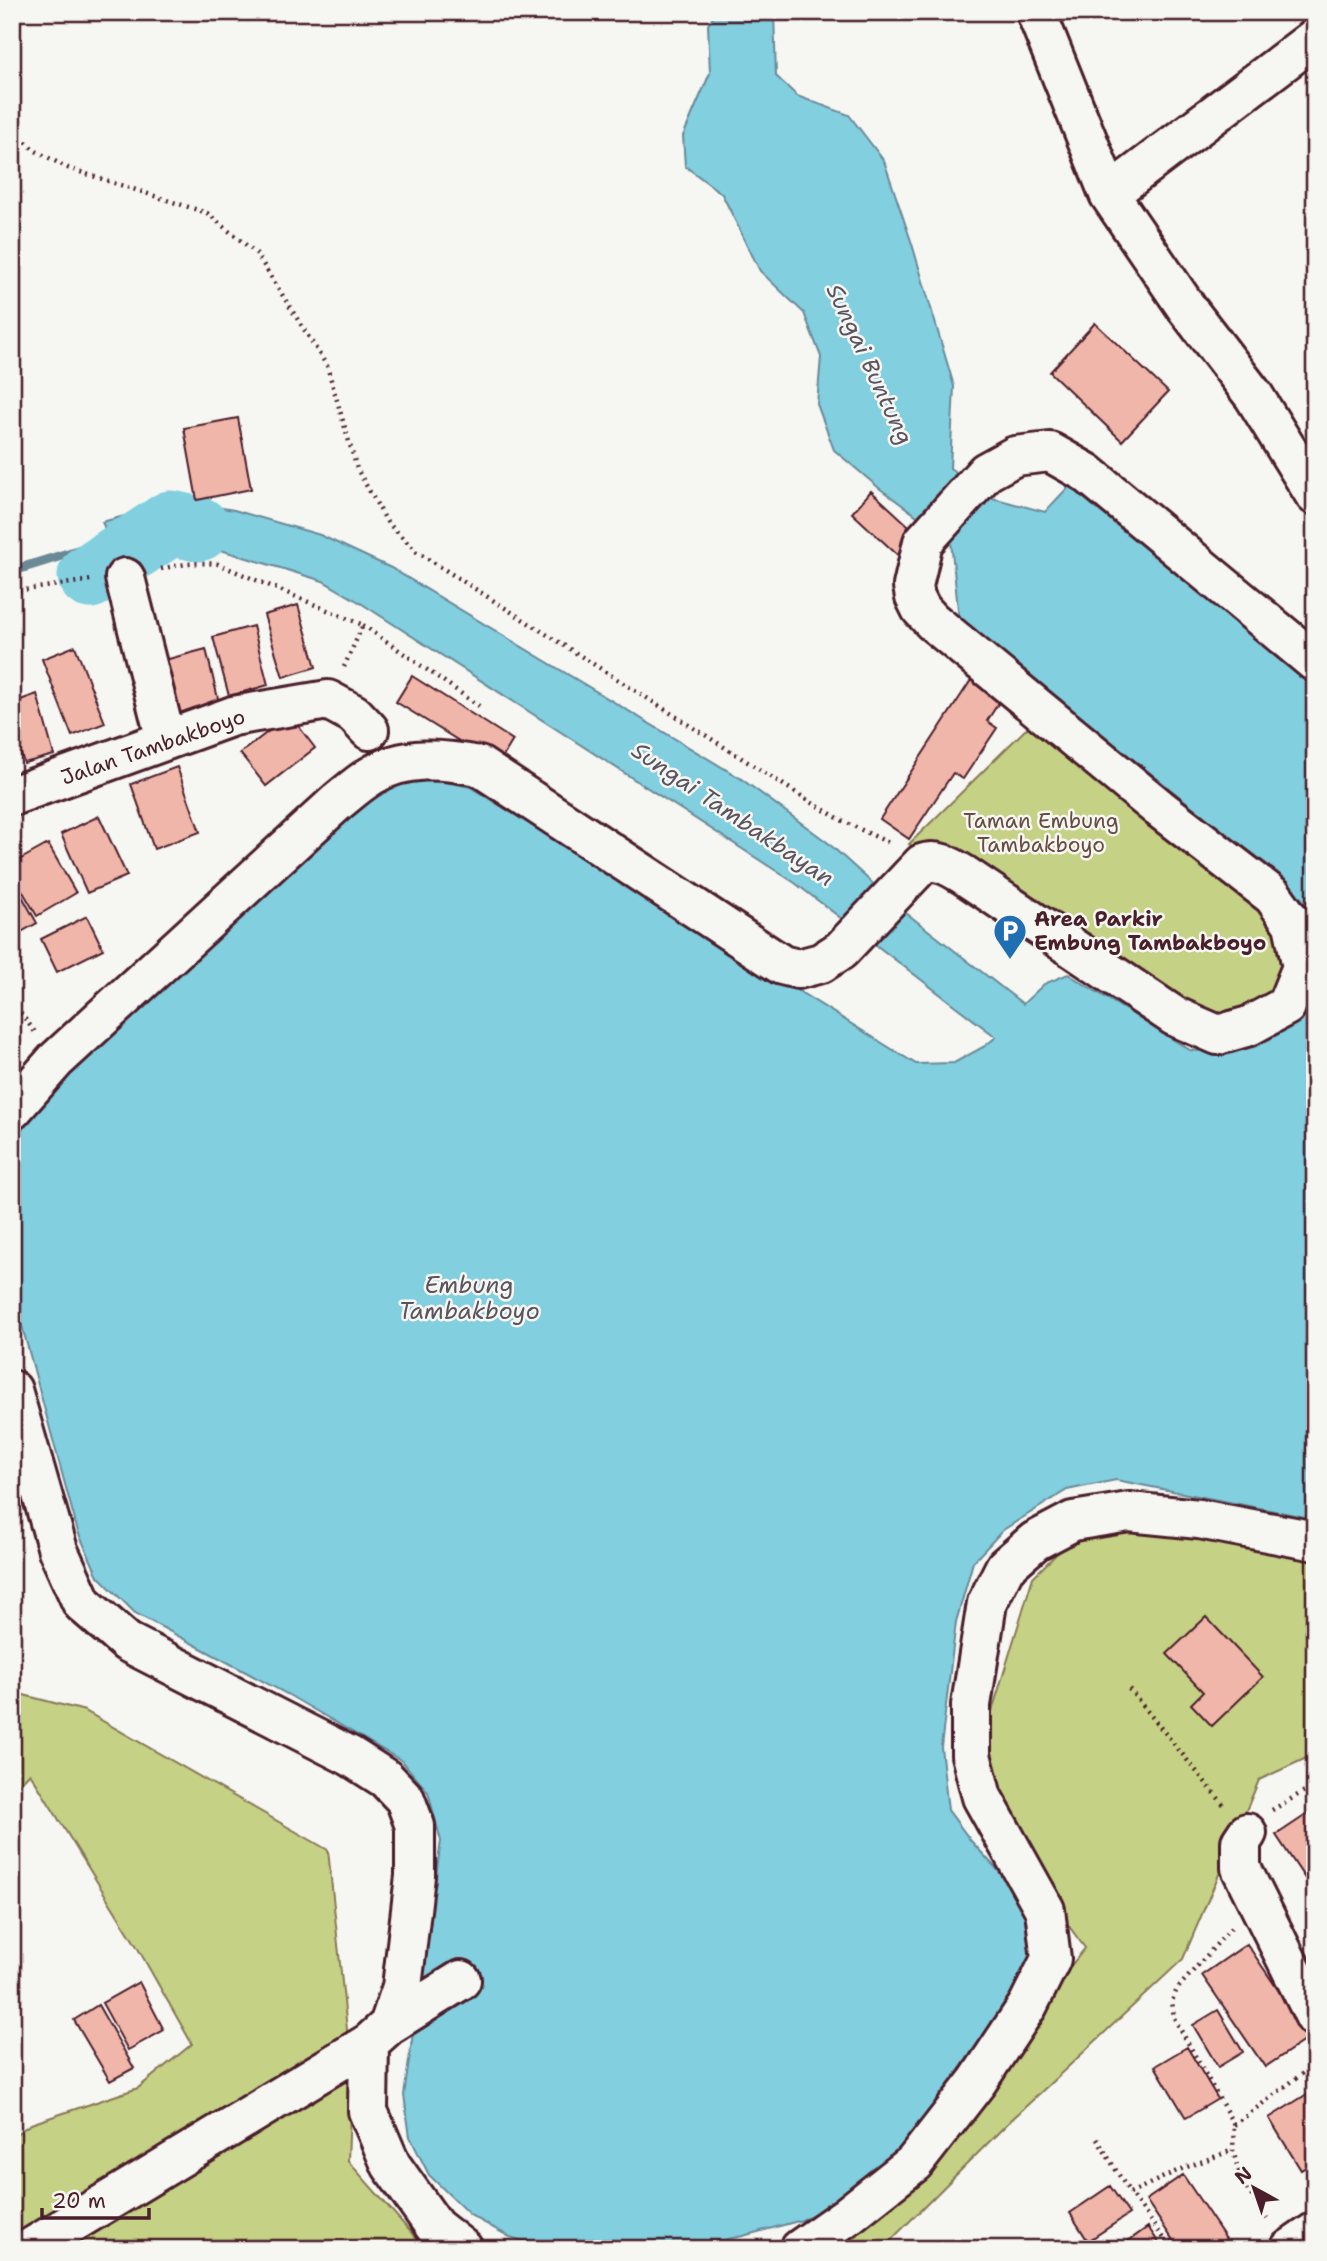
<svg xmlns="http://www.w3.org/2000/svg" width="1327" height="2261" font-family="'Shantell Sans',sans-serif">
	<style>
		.green { fill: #c5d184; stroke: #887858; stroke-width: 2 }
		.water { fill: #81cfdf; stroke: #6b8997; stroke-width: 2 }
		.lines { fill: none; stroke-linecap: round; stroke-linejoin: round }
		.stream { stroke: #6b8997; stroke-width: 10 }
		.river { stroke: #81cfdf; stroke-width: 65 }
		.building { fill: #f0b6a9; stroke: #4a1f2b; stroke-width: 2 }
		.minor-casing { stroke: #4a1f2b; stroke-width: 44 }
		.path { stroke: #4a1f2b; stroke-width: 4.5; stroke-dasharray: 2 5; stroke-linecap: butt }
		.minor { stroke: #f6f6f2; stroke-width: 38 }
		.labels { text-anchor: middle; stroke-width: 5; stroke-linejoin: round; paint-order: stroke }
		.street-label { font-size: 21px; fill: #4a1f2b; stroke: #f6f6f2 }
		.park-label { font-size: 21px; fill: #694c41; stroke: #f6f6f2 }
		.poi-label { font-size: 21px; font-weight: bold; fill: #4a1f2b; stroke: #f6f6f2; text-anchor: start }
		.water-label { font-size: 23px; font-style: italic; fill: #5a5461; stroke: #f6f6f2 }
	</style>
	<rect width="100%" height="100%" fill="#f6f6f2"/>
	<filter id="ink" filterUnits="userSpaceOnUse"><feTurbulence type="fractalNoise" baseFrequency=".0143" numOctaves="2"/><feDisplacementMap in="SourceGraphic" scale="14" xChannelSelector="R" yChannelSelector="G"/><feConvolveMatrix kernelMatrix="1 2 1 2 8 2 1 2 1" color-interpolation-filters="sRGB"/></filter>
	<g filter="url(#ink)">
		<path class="green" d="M 1029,726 L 1259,903 L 1280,928 L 1287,980 L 1225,1027 L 909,844 Z
			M 1093,1518 L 1315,1559 L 1315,1754 L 1259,1780 L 1183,1959 L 1007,2124 L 882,2249 L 795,2249 L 928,2146 L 1085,1948 L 968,1790 L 1033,1577 Z
			M 12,1685 L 20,1694 L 85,1711 L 328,1850 L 348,2039 L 12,2248 L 12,2137 L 31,2124 L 138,2088 L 192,2044 L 136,1945 L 30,1773 L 12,1792 Z
			M 352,2061 L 348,2161 L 422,2245 L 429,2249 L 38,2249 Z"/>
		<path class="water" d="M 715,12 L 774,12 L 776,76 L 797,96 L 849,115 L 884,161 L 912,244 L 954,386 L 950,468 L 989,497 L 1045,512 L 1069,486 L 1315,687 L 1315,924 L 1306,903 L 1273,872 L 959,619 L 951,541 L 879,488 L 834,450 L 817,404 L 821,357 L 804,313 L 760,271 L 722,194 L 685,166 L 683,136 L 710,73 L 708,25 Z
			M 181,501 L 234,510 L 320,535 L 391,568 L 740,778 L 827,842 L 901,909 L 1023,1004 L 1044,984 L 1068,974 L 1190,1050 L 1229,1054 L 1270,1039 L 1294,1017 L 1315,982 L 1315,1519 L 1116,1480 L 1067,1490 L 1003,1530 L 973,1562 L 956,1622 L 941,1747 L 948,1810 L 971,1841 L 1017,1891 L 1030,1923 L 1033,1951 L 1022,1983 L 898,2154 L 853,2194 L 802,2220 L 743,2236 L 680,2249 L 550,2249 L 510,2237 L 470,2215 L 429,2175 L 410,2137 L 404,2095 L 441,1841 L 428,1792 L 402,1761 L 287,1694 L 135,1613 L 98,1576 L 78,1532 L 12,1289 L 12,1125 L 349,809 L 387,786 L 427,778 L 470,787 L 916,1064 L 954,1063 L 985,1046 L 996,1037 L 795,883 L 359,602 L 323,581 L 188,540 L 124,572 L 102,522 Z"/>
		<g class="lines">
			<path class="stream" d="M 12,571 L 124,536"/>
			<path class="river" d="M 90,576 L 171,523 L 198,529"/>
		</g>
		<path class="building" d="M 1095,323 L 1168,392 L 1122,441 L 1050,372 Z
			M 238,418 L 251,489 L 197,500 L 184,428 Z
			M 871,491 L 921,537 L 902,559 L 852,513 Z
			M 298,605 L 316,667 L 283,677 L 264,615 Z
			M 253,626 L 268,685 L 229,696 L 213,637 Z
			M 75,646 L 105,723 L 72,736 L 42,659 Z
			M 206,649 L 222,715 L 177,727 L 161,661 Z
			M 412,676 L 513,740 L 498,765 L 396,702 Z
			M 973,677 L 1003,696 L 987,721 L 997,728 L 963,779 L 953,773 L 909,839 L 880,819 Z
			M 37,694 L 54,755 L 24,763 L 12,728 L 12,703 Z
			M 290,715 L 315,748 L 266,786 L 240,753 Z
			M 177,767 L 200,832 L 154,849 L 131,784 Z
			M 99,816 L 127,876 L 87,893 L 61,834 Z
			M 48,844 L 76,893 L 37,916 L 12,873 L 12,864 Z
			M 12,880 L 22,896 L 12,902 Z
			M 22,896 L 37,923 L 12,937 L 12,902 Z
			M 87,916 L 103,949 L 57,972 L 41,939 Z
			M 1206,1617 L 1263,1677 L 1212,1726 L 1191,1704 L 1203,1692 L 1167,1654 Z
			M 1315,1809 L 1315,1878 L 1308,1883 L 1276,1835 Z
			M 1247,1944 L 1310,2037 L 1265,2067 L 1202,1975 Z
			M 139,1982 L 164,2030 L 128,2050 L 102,2003 Z
			M 98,2005 L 134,2068 L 110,2081 L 74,2020 Z
			M 1218,2010 L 1243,2052 L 1218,2067 L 1193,2025 Z
			M 1187,2047 L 1218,2099 L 1186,2118 L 1155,2066 Z
			M 1315,2089 L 1315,2161 L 1301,2170 L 1269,2118 Z
			M 1183,2175 L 1226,2239 L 1212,2249 L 1179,2249 L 1146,2200 Z
			M 1110,2186 L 1129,2214 L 1088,2241 L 1070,2213 Z
			M 1148,2227 L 1163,2249 L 1117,2249 Z"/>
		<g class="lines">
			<defs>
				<path id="minor" d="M 1036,12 L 1109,194 L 1188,310 L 1254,396 L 1315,495
					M 1109,194 L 1315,38
					M 125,578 L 166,740
					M 12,796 L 233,716 L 328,700 L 354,714 L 369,730
					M 12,1110 L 56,1060 L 336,803 C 347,794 359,783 371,776 C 404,755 443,759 479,766 L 782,965 L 798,969 L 821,963 L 841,950 L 922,864 C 937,858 951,867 964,875 L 1174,1016 L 1218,1035 L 1249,1026 L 1286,1006 L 1302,967 L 1293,924 L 1273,896 L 1159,808 L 932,621 L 921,609 L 915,597 L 913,586 L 923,542 L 986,472 L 1015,456 L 1050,452 L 1087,473 L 1315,662
					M 12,1390 L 58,1550 L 82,1603 L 127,1642 L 350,1756 L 386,1779 L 405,1799 L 415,1826 L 415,1876 L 402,1987 L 389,2025 L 369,2043 L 368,2111 L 391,2165 L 435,2227 L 463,2249
					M 1247,1833 L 1241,1842 L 1241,1868 L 1315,2017
					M 389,2025 L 461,1980
					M 29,2249 L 369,2043
					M 800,2249 L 847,2216 L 914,2163 L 977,2082 L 1028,2005 L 1051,1959 L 1045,1910 L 982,1797 L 971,1755 L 971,1705 L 987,1603 L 1005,1567 L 1035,1541 L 1073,1521 L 1129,1512 L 1199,1519 L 1315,1541
					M 1290,2249 L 1315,2232"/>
			</defs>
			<use href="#minor" class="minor-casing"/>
			<path class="path" d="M 12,126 L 34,150 L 68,168 L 207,213 L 256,253 L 327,366 L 357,469 L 387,522 L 417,552 L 809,801 L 843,821 L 891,844
				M 161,569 C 181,564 198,562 218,564 L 363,625 L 344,667
				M 12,592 L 91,580
				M 363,625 L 479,706
				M 12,1002 L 35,1032
				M 1129,1689 L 1224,1805
				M 1272,1810 L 1315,1785
				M 1231,1928 L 1177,1989 L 1172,2001 L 1174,2018 L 1234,2125 L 1233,2150 L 1238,2169 L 1244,2184 L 1267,2219
				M 1234,2125 L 1315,2064
				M 1097,2139 L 1130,2193
				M 1172,2249 L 1130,2193 L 1179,2170 L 1233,2150"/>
			<use href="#minor" class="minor"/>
		</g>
	</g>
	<defs>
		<symbol id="parking-pin" viewBox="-11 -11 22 30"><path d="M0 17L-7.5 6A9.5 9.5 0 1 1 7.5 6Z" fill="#1f6fb2" stroke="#f6f6f2"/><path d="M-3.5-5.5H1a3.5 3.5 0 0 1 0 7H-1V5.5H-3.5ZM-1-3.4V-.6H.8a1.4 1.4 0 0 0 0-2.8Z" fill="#fff"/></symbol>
	</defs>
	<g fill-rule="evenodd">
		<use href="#parking-pin" x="991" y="912" width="38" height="52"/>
	</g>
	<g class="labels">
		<g class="street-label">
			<text transform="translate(153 747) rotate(-19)" y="7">Jalan Tambakboyo</text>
		</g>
		<g class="park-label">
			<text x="1041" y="828">Taman Embung<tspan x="1041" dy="24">Tambakboyo</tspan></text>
		</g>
		<g class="poi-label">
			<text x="1034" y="926">Area Parkir<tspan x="1034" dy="24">Embung Tambakboyo</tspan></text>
		</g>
		<g class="water-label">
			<text transform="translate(870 364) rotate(65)" y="8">Sungai Buntung</text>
			<text transform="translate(733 814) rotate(34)" y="8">Sungai Tambakbayan</text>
			<text x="469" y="1293">Embung<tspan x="469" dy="26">Tambakboyo</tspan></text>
		</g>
	</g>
	<rect width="1327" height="2261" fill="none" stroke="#f6f6f2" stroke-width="42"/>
	<rect x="21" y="21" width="1285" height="2219" fill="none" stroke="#4a1f2b" stroke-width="2.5" filter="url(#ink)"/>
	<g transform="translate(1254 2188) rotate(320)" stroke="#f6f6f2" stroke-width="5" paint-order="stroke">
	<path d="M0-5L12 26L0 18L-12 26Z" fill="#4a1f2b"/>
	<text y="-10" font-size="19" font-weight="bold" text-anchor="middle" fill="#4a1f2b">N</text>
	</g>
	<path d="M42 2208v10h107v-10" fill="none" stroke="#4a1f2b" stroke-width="3.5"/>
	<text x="52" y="2208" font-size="21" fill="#4a1f2b" stroke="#f6f6f2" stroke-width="5" paint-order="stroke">20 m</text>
</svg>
